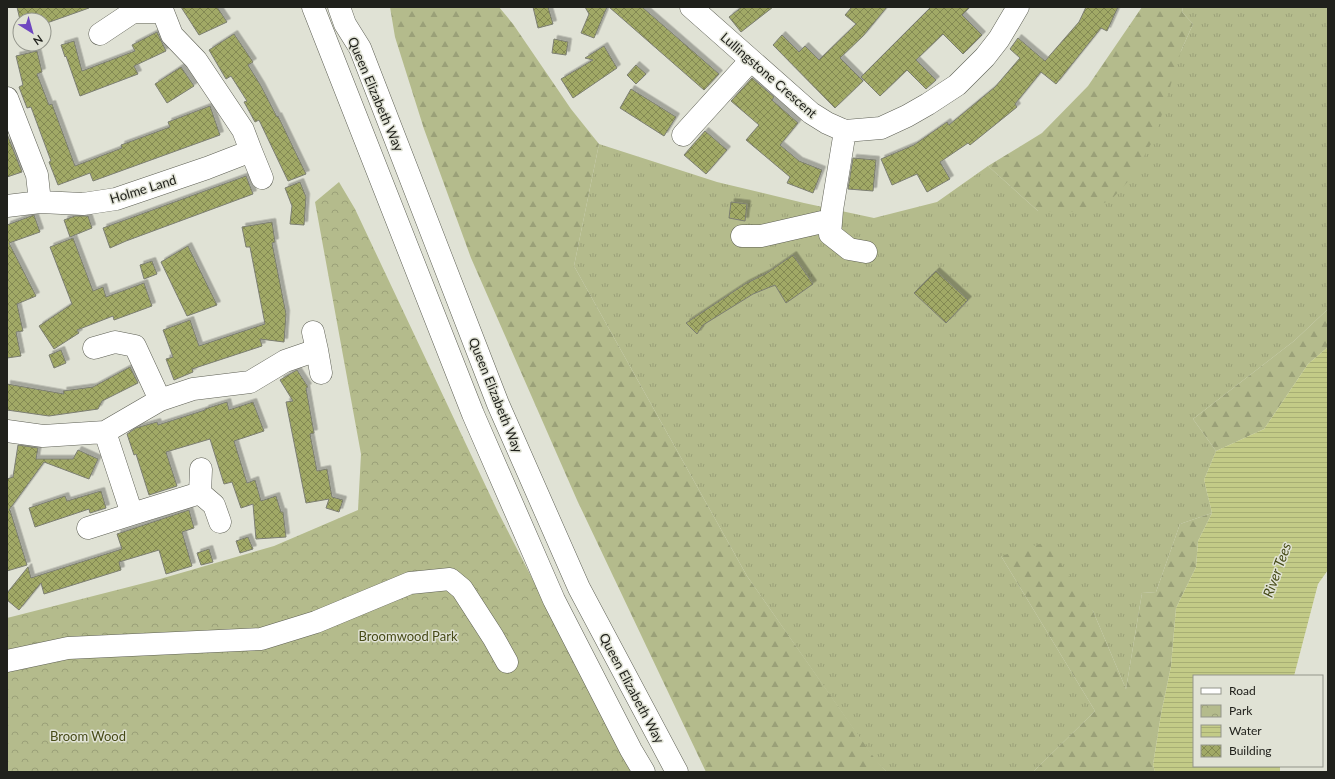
<svg xmlns="http://www.w3.org/2000/svg" width="1335" height="779" font-family="Lato,sans-serif">
	<style>
		.grass { fill: url(#grass-tufts) }
		.forest { fill: url(#forest-firs) }
		.park { fill: url(#park-crowns) }
		.water { fill: url(#water-rules) }
		.building { fill: url(#building-cross-hatch); stroke: #7c7e72; filter: url(#shadow) }
		.lines { fill: none; stroke-linecap: round; stroke-linejoin: round }
		.minor-casing { stroke: #5d5f54; stroke-width: 23 }
		.minor { stroke: #fff; stroke-width: 22 }
		.labels { text-anchor: middle; stroke-width: 3; stroke-linejoin: round; paint-order: stroke }
		.street-label { font-size: 13px; fill: #20211c; stroke: #e0e2d5 }
		.park-label { font-size: 13px; fill: #464a17; stroke: #e0e2d5 }
		.water-label { font-size: 14px; font-style: italic; fill: #454a17; stroke: #e0e2d5 }
	</style>
	<defs>
		<pattern id="grass-tufts" width="24" height="20" patternUnits="userSpaceOnUse"><rect width="24" height="20" fill="#b4bb8c"/><path d="M3 7l-1-3M5 7V3M7 7l1-3M15 17l-1-3M17 17v-4M19 17l1-3" fill="none" stroke="#9aa078"/></pattern>
		<pattern id="forest-firs" width="22" height="20" patternUnits="userSpaceOnUse"><rect width="22" height="20" fill="#b4bb8c"/><path d="M5 1l3.5 6h-7zM16 11l3.5 6h-7z" fill="#9aa078"/></pattern>
		<pattern id="park-crowns" width="20" height="18" patternUnits="userSpaceOnUse"><rect width="20" height="18" fill="#b4bb8c"/><path d="M2 6a3 3 0 1 1 6 0M12 15a3 3 0 1 1 6 0" fill="none" stroke="#9aa078"/></pattern>
		<pattern id="water-rules" width="6" height="5" patternUnits="userSpaceOnUse"><rect width="6" height="5" fill="#c3cb87"/><path d="M0 2.5h6" fill="none" stroke="#a7ae74"/></pattern>
		<pattern id="building-cross-hatch" width="8" height="8" patternUnits="userSpaceOnUse"><rect width="8" height="8" fill="#a1a966"/><path d="M0 0l8 8M0 8l8-8" fill="none" stroke="#838953"/></pattern>
		<filter id="shadow"><feDropShadow dx="3.5" dy="-3.5" stdDeviation="0" flood-color="#0004"/></filter>
	</defs>
	<rect width="100%" height="100%" fill="#e0e2d5"/>
	<path class="grass" d="M 1183,7 L 1328,7 L 1328,309 L 1294,341 L 1193,419 L 1216,451 L 1204,480 L 1212,513 L 1180,524 L 1156,592 L 1142,593 L 1126,689 L 1093,611 L 1001,556 L 1095,711 L 1033,772 L 887,772 L 875,760 L 747,576 L 574,266 L 599,144 L 717,182 L 804,203 L 874,218 L 937,202 L 988,166 L 1038,211 L 1181,51 L 1193,24 L 1182,12 Z"/>
	<path class="forest" d="M 390,7 L 499,7 L 513,24 L 571,109 L 599,144 L 574,266 L 747,576 L 875,759 L 887,772 L 706,772 L 577,500 L 471,258 L 424,129 L 395,37 Z
		M 1142,7 L 1183,7 L 1182,12 L 1193,24 L 1181,51 L 1155,137 L 1132,177 L 1111,200 L 1082,212 L 1038,211 L 988,166 L 1042,133 L 1088,86 Z
		M 1328,309 L 1328,347 L 1308,364 L 1264,429 L 1216,451 L 1193,419 L 1294,341 Z
		M 1212,513 L 1198,541 L 1196,567 L 1176,608 L 1171,666 L 1161,714 L 1153,765 L 1155,772 L 1033,772 L 1095,711 L 1001,556 L 1046,542 L 1093,611 L 1126,689 L 1142,593 L 1156,592 L 1180,524 Z"/>
	<path class="park" d="M 339,182 L 355,209 L 498,512 L 632,772 L 7,772 L 7,618 L 160,579 L 274,546 L 358,510 L 361,454 L 315,202 Z"/>
	<path class="water" d="M 1328,347 L 1328,570 L 1318,584 L 1294,676 L 1194,676 L 1194,766 L 1280,766 L 1280,772 L 1155,772 L 1153,765 L 1161,714 L 1171,666 L 1176,608 L 1196,567 L 1198,541 L 1212,513 L 1204,480 L 1216,451 L 1264,429 L 1308,364 Z"/>
	<path class="building" d="M 17,7 L 89,7 L 89,8 L 44,24 L 44,20 L 20,20 Z
		M 181,7 L 217,7 L 227,22 L 199,35 Z
		M 533,7 L 548,7 L 553,24 L 538,28 Z
		M 585,7 L 607,7 L 594,38 L 581,33 L 589,14 Z
		M 609,7 L 642,7 L 719,74 L 704,90 Z
		M 742,7 L 773,7 L 741,32 L 729,17 Z
		M 852,7 L 887,7 L 863,36 L 840,58 L 863,81 L 835,108 L 773,45 L 782,35 L 799,52 L 805,46 L 819,60 L 856,24 L 845,15 Z
		M 931,7 L 970,7 L 962,15 L 982,35 L 963,54 L 943,34 L 916,60 L 936,80 L 926,89 L 907,70 L 880,96 L 861,77 Z
		M 1086,7 L 1118,7 L 1107,31 L 1101,28 L 1056,84 L 1041,72 L 1015,104 L 1017,107 L 970,145 L 968,143 L 940,162 L 950,179 L 927,192 L 917,174 L 892,185 L 881,159 L 914,145 L 947,122 L 949,125 L 995,87 L 1020,58 L 1010,49 L 1018,38 L 1045,61 L 1079,22 Z
		M 157,32 L 166,51 L 134,66 L 138,74 L 80,96 L 66,56 L 65,57 L 61,45 L 74,41 L 82,71 L 135,51 L 132,45 Z
		M 234,34 L 253,62 L 248,65 L 261,86 L 277,117 L 278,116 L 306,174 L 288,181 L 259,120 L 255,122 L 244,102 L 247,101 L 231,76 L 226,79 L 209,50 Z
		M 554,39 L 568,42 L 566,55 L 552,53 Z
		M 604,46 L 617,68 L 573,98 L 561,79 L 593,60 L 585,58 Z
		M 37,51 L 42,72 L 37,74 L 49,105 L 52,104 L 75,166 L 122,148 L 121,145 L 170,127 L 168,122 L 210,106 L 220,135 L 93,181 L 90,173 L 58,185 L 49,162 L 51,161 L 31,107 L 27,108 L 19,87 L 23,85 L 16,56 Z
		M 636,65 L 646,74 L 636,84 L 627,75 Z
		M 181,67 L 194,86 L 167,103 L 155,84 Z
		M 752,78 L 774,97 L 772,100 L 798,123 L 780,145 L 799,161 L 822,170 L 813,193 L 787,183 L 790,177 L 746,140 L 759,125 L 731,101 Z
		M 631,89 L 676,117 L 664,136 L 620,108 Z
		M 705,131 L 727,150 L 706,174 L 684,155 Z
		M 7,134 L 22,172 L 7,177 Z
		M 853,158 L 876,160 L 873,191 L 848,189 Z
		M 246,176 L 253,194 L 126,241 L 110,248 L 103,228 Z
		M 300,182 L 306,197 L 304,225 L 290,224 L 292,206 L 285,188 Z
		M 731,202 L 747,204 L 745,221 L 729,218 Z
		M 34,215 L 40,232 L 9,243 L 36,296 L 17,304 L 23,331 L 16,332 L 21,356 L 7,358 L 7,225 Z
		M 75,216 L 88,216 L 92,228 L 70,237 L 64,220 Z
		M 272,222 L 275,242 L 272,243 L 286,314 L 284,342 L 260,339 L 262,346 L 192,369 L 193,372 L 174,380 L 166,359 L 173,357 L 163,330 L 190,320 L 199,346 L 265,324 L 250,247 L 246,247 L 242,227 Z
		M 73,238 L 93,291 L 103,287 L 106,297 L 144,283 L 152,306 L 114,320 L 113,316 L 77,330 L 79,333 L 54,349 L 39,326 L 72,304 L 50,247 Z
		M 188,246 L 217,305 L 187,316 L 161,262 Z
		M 793,255 L 813,284 L 786,303 L 775,285 L 753,294 L 703,325 L 697,334 L 686,323 L 745,284 L 767,273 Z
		M 152,261 L 157,274 L 144,279 L 140,265 Z
		M 936,271 L 968,300 L 946,323 L 914,293 Z
		M 61,350 L 66,363 L 54,368 L 49,355 Z
		M 130,367 L 138,383 L 102,401 L 98,409 L 49,416 L 7,410 L 7,384 L 64,394 L 63,391 L 93,387 Z
		M 297,370 L 308,387 L 306,388 L 314,433 L 310,434 L 317,471 L 327,469 L 332,497 L 343,500 L 339,512 L 326,508 L 329,499 L 306,503 L 286,402 L 293,401 L 280,380 Z
		M 227,402 L 229,410 L 253,402 L 264,431 L 234,441 L 247,483 L 255,480 L 261,501 L 276,496 L 281,512 L 283,512 L 286,537 L 256,539 L 253,504 L 241,508 L 232,482 L 224,484 L 210,439 L 166,452 L 177,486 L 149,495 L 136,454 L 134,455 L 127,434 L 136,428 L 157,422 L 158,425 L 205,410 L 205,409 Z
		M 18,445 L 38,448 L 36,459 L 73,459 L 78,450 L 98,459 L 89,479 L 44,462 L 9,510 L 10,510 L 27,565 L 7,571 L 7,479 L 13,477 Z
		M 101,491 L 106,508 L 90,513 L 89,509 L 35,527 L 29,508 L 65,496 L 67,501 Z
		M 189,510 L 194,528 L 182,532 L 192,566 L 166,574 L 159,550 L 119,562 L 121,570 L 44,594 L 41,583 L 19,610 L 7,600 L 7,593 L 28,567 L 31,578 L 122,549 L 117,534 Z
		M 248,537 L 253,549 L 240,553 L 236,541 Z
		M 209,549 L 213,562 L 201,565 L 197,553 Z"/>
	<g class="lines">
		<defs>
			<path id="minor" d="M 313,7 L 473,414 L 554,600 L 631,750 L 644,772
				M 339,7 L 345,24 L 360,48 L 498,404 L 579,588 L 677,772
				M 691,7 L 811,113 L 827,123 L 845,131 L 881,128 L 907,116 L 928,104 L 957,85 L 985,57 L 999,39 L 1018,7
				M 7,98 L 37,175 L 40,202
				M 845,131 L 832,210 L 830,234 L 849,249 L 866,252
				M 683,135 L 751,60
				M 251,151 L 262,178
				M 7,206 L 40,202 L 83,204 L 116,199 L 207,168 L 251,151 L 243,130 L 196,60 L 172,35 L 163,12 L 133,12 L 100,34
				M 742,236 L 761,236 L 831,220
				M 94,348 L 115,342 L 135,346 L 160,400
				M 317,350 L 321,373
				M 7,431 L 43,436 L 105,432 L 160,400 L 193,389 L 250,382 L 285,361 L 317,350 L 313,332
				M 105,432 L 132,514 L 200,493 L 214,505 L 220,522
				M 200,493 L 201,469
				M 88,528 L 132,514
				M 7,661 L 68,648 L 261,639 L 316,622 L 410,583 L 450,579 L 462,589 L 493,637 L 507,662"/>
		</defs>
		<use href="#minor" class="minor-casing"/>
		<use href="#minor" class="minor"/>
	</g>
	<g class="labels">
		<g class="street-label">
			<text transform="translate(769 75) rotate(41)" y="5">Lullingstone Crescent</text>
			<text transform="translate(376 94) rotate(67)" y="5">Queen Elizabeth Way</text>
			<text transform="translate(143 189) rotate(-17)" y="5">Holme Land</text>
			<text transform="translate(496 395) rotate(68)" y="5">Queen Elizabeth Way</text>
			<text transform="translate(632 688) rotate(62)" y="5">Queen Elizabeth Way</text>
		</g>
		<g class="park-label">
			<text x="408" y="641">Broomwood Park</text>
			<text x="88" y="741">Broom Wood</text>
		</g>
		<g class="water-label">
			<text transform="translate(1277 570) rotate(-70)" y="5">River Tees</text>
		</g>
	</g>
	<rect width="1335" height="779" fill="none" stroke="#20211c" stroke-width="16"/>
	<rect x="1193" y="675" width="130" height="92" fill="#e0e2d5" stroke="#93958b"/>
	<rect x="1201" y="688" width="20" height="6" fill="#ffffff" stroke="#93958b"/>
	<text x="1229" y="695" font-size="12" fill="#20211c">Road</text>
	<rect x="1201" y="705" width="20" height="12" fill="url(#park-crowns)" stroke="#93958b"/>
	<text x="1229" y="715" font-size="12" fill="#20211c">Park</text>
	<rect x="1201" y="725" width="20" height="12" fill="url(#water-rules)" stroke="#93958b"/>
	<text x="1229" y="735" font-size="12" fill="#20211c">Water</text>
	<rect x="1201" y="745" width="20" height="12" fill="url(#building-cross-hatch)" stroke="#93958b"/>
	<text x="1229" y="755" font-size="12" fill="#20211c">Building</text>
	<g transform="translate(32 32) rotate(143)"><circle r="19" fill="#e0e2d5" stroke="#93958b"/>
	<path d="M0-3L7 15L0 10L-7 15Z" fill="#6f47c0"/>
	<text y="-6" font-size="11" font-weight="bold" text-anchor="middle" fill="#20211c">N</text>
	</g>
</svg>
